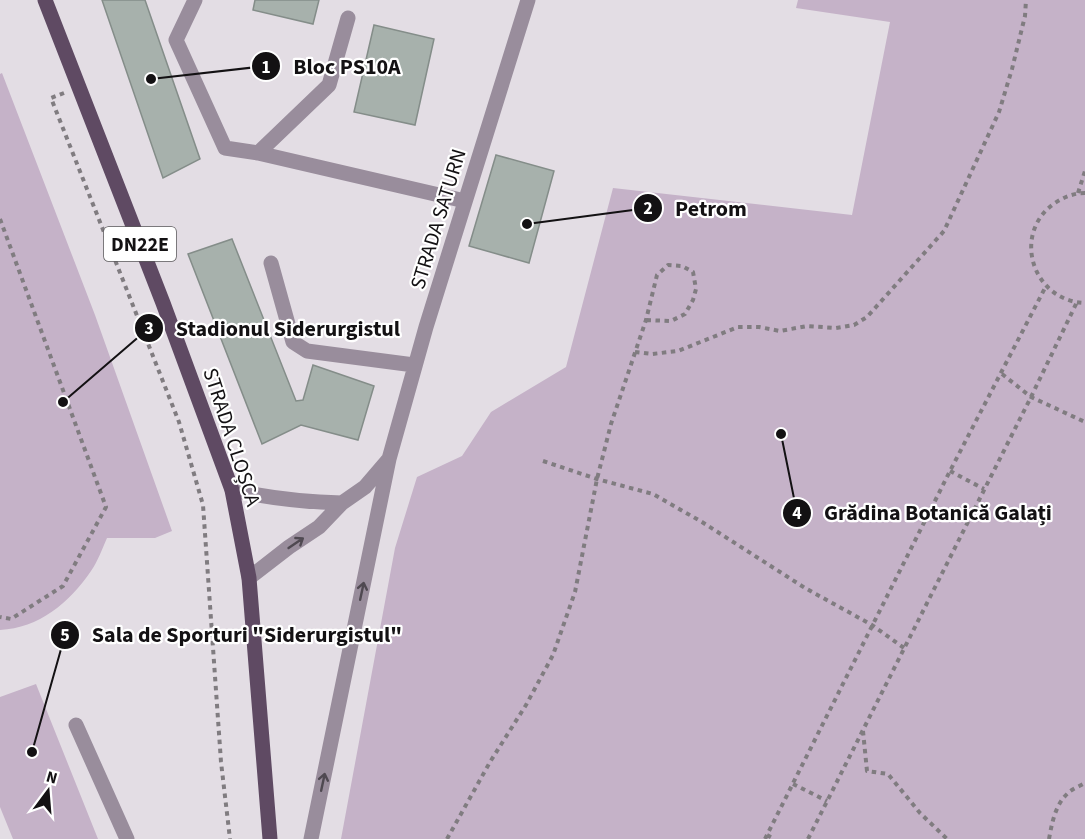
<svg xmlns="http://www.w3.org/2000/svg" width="1085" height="839" font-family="'Source Sans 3',sans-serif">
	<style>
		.green { fill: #c5b2c8 }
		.building { fill: #a7b1ac; stroke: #848d89; stroke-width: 1.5 }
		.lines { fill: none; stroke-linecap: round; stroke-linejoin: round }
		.path { stroke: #807c80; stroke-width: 4; stroke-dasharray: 4.5 4.5; stroke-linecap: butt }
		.minor { stroke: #998d9c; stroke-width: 15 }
		.major { stroke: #5f4a63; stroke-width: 15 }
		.oneway { stroke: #4f4951 }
		.labels { text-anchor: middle; stroke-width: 4.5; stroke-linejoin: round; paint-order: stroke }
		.shield { fill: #fff; stroke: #5a585a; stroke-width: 1.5 }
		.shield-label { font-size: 20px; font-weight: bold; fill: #131113 }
		.street-label { font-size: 21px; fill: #131113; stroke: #fff }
		.leader { fill: none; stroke: #131113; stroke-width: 2 }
		.callout-dot { fill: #131113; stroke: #fff; stroke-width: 2 }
		.mark-label { font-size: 18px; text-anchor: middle; font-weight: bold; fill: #fff }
		.callout-label { font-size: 22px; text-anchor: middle; font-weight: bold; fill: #131113; stroke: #fff; stroke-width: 4.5; stroke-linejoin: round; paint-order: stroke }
	</style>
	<rect width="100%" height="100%" fill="#e3dde4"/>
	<path class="green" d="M 798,0 L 1085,0 L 1085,839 L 341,839 L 395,548 L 417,477 L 462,456 L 491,412 L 566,367 L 613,188 L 852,215 L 890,22 L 796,8 Z
		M 2,73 L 95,315 L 172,531 L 155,538 L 107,538 C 102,549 98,561 91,571 C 69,603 39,628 0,630 L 0,74 Z
		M 36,684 L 98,839 L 13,839 L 0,807 L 0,697 Z"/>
	<path class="building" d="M 102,0 L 145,0 L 200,159 L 163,178 Z
		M 255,0 L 319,0 L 313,24 L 253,10 Z
		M 374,25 L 434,39 L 415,125 L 354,112 Z
		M 496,155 L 554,171 L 529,263 L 469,246 Z
		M 232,239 L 296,401 L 303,400 L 313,365 L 374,386 L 358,440 L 301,425 L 262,444 L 188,254 Z"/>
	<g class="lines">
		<path class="path" d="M 64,93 L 51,98 L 179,422 L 203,505 L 221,762 L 230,839
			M 1078,193 L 1085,171
			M 1085,193 C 1074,193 1064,197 1055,203 C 1011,233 1032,301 1085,303
			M 0,219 L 106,507 L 63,586 L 11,619 L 0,617
			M 635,352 L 652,354 L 678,351 L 738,327 L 759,327 L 780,331 L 807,326 L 836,328 L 854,325 L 867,317 L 944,231 L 999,112 L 1012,69 L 1025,16 L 1026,0
			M 1002,374 L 1031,397 L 1085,422
			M 543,461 L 597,479 L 653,494 L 702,522 L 805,588 L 872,625 L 904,648
			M 950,471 L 984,489
			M 863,731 L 867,771 L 888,774 L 920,813 L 947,839
			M 793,784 L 827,801
			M 767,835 L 774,839
			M 447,839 L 490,762 L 526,705 L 553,655 L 575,592 L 597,479 L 611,424 L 646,320 L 657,275 L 668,265 L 682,266 L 693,272 L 696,289 L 693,300 L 685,314 L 671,321 L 646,320
			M 765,839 L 950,471 L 1046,286
			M 808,839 L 1031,397 L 1077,302
			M 1049,839 C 1052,823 1055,805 1068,793 C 1072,789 1080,786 1085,783"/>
		<path class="minor" d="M 195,0 L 176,40 L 225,148 L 258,153 L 465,201
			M 258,153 L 329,85 L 348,18
			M 271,263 L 293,342 L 307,351 L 414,365
			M 232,490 C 269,498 304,502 342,503
			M 249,578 L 289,547 L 319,527 L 342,503 L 365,487 L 389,459
			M 76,725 L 127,839
			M 311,839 L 389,459 L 426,327 L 528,0"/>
		<path class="major" d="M 45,0 L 163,303 L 232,490 L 249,578 L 270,839"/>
	</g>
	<defs><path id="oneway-shaft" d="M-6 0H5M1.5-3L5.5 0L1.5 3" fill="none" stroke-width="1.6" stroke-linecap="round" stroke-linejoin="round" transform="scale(1.5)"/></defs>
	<g class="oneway">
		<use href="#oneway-shaft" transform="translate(296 543) rotate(-34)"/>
		<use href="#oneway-shaft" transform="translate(362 591) rotate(-78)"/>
		<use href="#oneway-shaft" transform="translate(323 782) rotate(-78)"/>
	</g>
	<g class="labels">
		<rect class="shield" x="104" y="227" width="72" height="34" rx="4.5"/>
		<g class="shield-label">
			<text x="140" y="251">DN22E</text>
		</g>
		<g class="street-label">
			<text transform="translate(438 219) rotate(-73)" y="7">STRADA SATURN</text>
			<text transform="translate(232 437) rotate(72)" y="7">STRADA CLOȘCA</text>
		</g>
	</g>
	<path class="leader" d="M151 79L266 66M527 224L648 208M63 402L149 328M781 434L797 513M32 752L65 635"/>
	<g class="callout-dot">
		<circle cx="151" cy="79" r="6"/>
		<circle cx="527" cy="224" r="6"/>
		<circle cx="63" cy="402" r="6"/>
		<circle cx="781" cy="434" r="6"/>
		<circle cx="32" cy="752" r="6"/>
		<circle cx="266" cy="66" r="15"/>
		<circle cx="648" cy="208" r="15"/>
		<circle cx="149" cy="328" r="15"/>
		<circle cx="797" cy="513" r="15"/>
		<circle cx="65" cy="635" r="15"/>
	</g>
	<g class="mark-label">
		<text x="266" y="73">1</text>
		<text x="648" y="214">2</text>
		<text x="149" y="334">3</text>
		<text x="797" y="519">4</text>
		<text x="65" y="641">5</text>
	</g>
	<g class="callout-label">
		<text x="347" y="74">Bloc PS10A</text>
		<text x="711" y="216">Petrom</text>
		<text x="288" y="336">Stadionul Siderurgistul</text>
		<text x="938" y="520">Grădina Botanică Galați</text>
		<text x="247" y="642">Sala de Sporturi "Siderurgistul"</text>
	</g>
	<g transform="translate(48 791) rotate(16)" stroke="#ffffff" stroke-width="4.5" paint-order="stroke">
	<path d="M0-4.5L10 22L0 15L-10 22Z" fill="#131113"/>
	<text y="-9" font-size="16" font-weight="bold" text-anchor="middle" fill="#131113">N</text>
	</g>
</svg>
